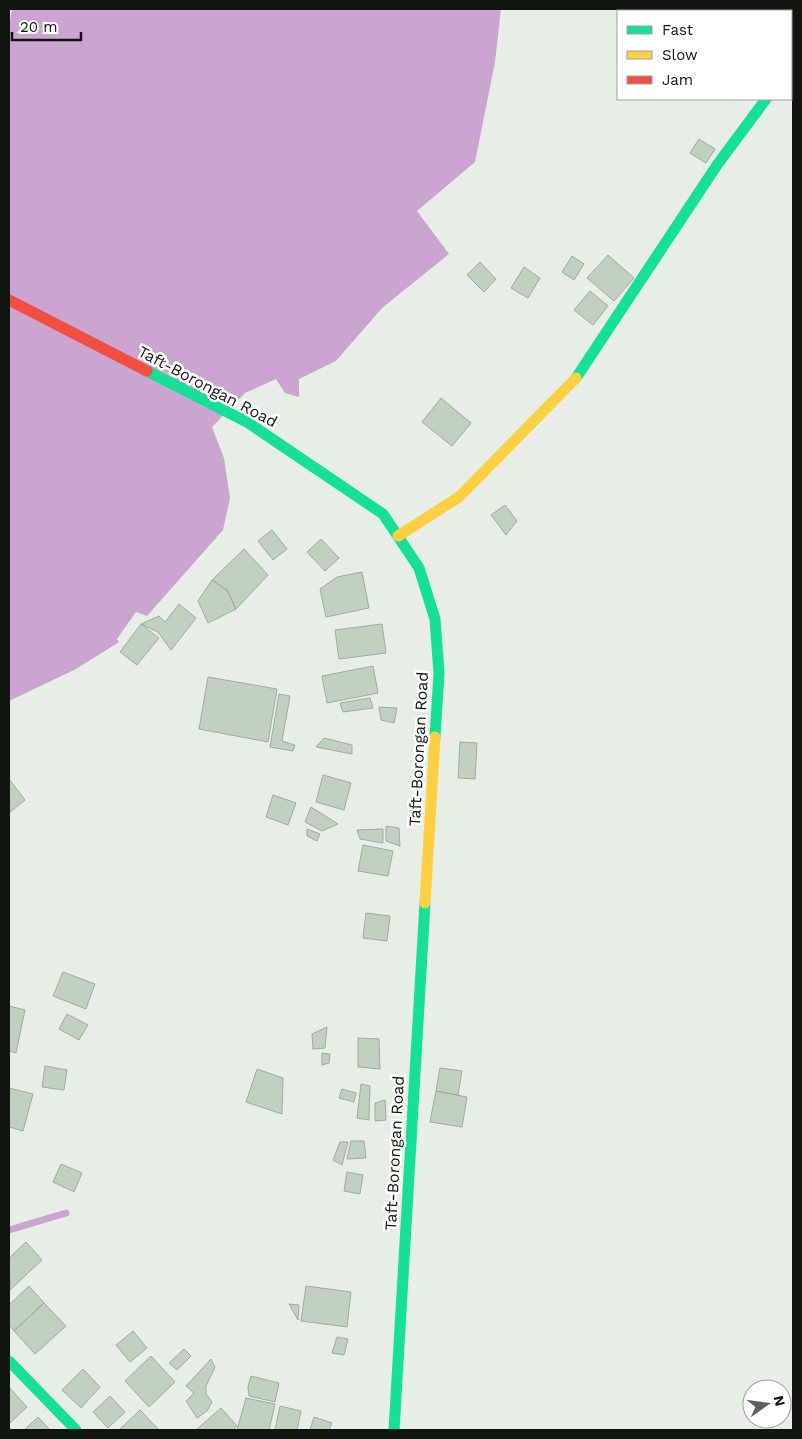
<svg xmlns="http://www.w3.org/2000/svg" width="802" height="1439" font-family="'Work Sans',sans-serif">
	<style>
		.water { fill: #cca4d1 }
		.lines { fill: none; stroke-linecap: round; stroke-linejoin: round }
		.stream { stroke: #cca4d1; stroke-width: 7 }
		.building { fill: #c1d1c0; stroke: #a3a9a3 }
		.fast { stroke: #16e098; stroke-width: 11 }
		.slow { stroke: #ffcf43; stroke-width: 11 }
		.jam { stroke: #f24e42; stroke-width: 11 }
		.labels { text-anchor: middle; stroke-width: 5; stroke-linejoin: round; paint-order: stroke }
		.street-label { font-size: 16px; fill: #101510; stroke: #fff }
	</style>
	<rect width="100%" height="100%" fill="#e6eee6"/>
	<path class="water" d="M 12,9 L 501,9 L 495,62 L 475,162 L 417,211 L 449,254 L 382,308 L 336,361 L 299,379 L 299,397 L 285,393 L 276,379 L 245,393 L 212,427 L 224,458 L 230,498 L 223,530 L 147,616 L 136,612 L 117,639 L 119,642 L 76,669 L 9,701 L 9,28 Z"/>
	<g class="lines">
		<path class="stream" d="M 9,1230 L 66,1213"/>
	</g>
	<path class="building" d="M 699,139 L 715,149 L 706,163 L 690,153 Z
		M 608,255 L 634,278 L 614,301 L 587,278 Z
		M 572,256 L 584,264 L 574,280 L 562,272 Z
		M 480,262 L 496,279 L 484,292 L 467,275 Z
		M 524,267 L 540,278 L 528,298 L 511,288 Z
		M 590,291 L 608,306 L 593,325 L 574,310 Z
		M 441,398 L 471,423 L 452,446 L 422,422 Z
		M 505,505 L 517,521 L 506,535 L 491,515 Z
		M 272,530 L 287,549 L 273,560 L 258,541 Z
		M 321,539 L 339,558 L 325,571 L 307,552 Z
		M 244,549 L 268,575 L 236,609 L 227,590 L 212,580 Z
		M 362,572 L 369,608 L 326,617 L 320,589 L 337,577 Z
		M 212,580 L 227,590 L 236,609 L 208,623 L 198,601 Z
		M 179,604 L 196,618 L 171,650 L 158,632 L 141,624 L 159,616 L 165,622 Z
		M 141,624 L 159,638 L 137,665 L 120,652 Z
		M 382,624 L 386,653 L 339,659 L 335,630 Z
		M 373,666 L 378,693 L 327,703 L 322,676 Z
		M 208,677 L 277,689 L 268,742 L 199,729 Z
		M 279,694 L 290,696 L 282,741 L 295,745 L 293,751 L 270,747 Z
		M 370,698 L 373,708 L 343,712 L 340,703 Z
		M 379,707 L 397,708 L 394,723 L 381,720 Z
		M 324,738 L 352,745 L 352,754 L 316,747 Z
		M 460,742 L 477,743 L 475,779 L 458,778 Z
		M 323,775 L 351,783 L 344,810 L 316,802 Z
		M 9,779 L 25,800 L 9,813 Z
		M 273,795 L 296,803 L 288,825 L 266,817 Z
		M 311,807 L 338,824 L 322,831 L 305,822 Z
		M 386,826 L 399,828 L 400,846 L 386,841 Z
		M 307,829 L 320,834 L 317,841 L 307,836 Z
		M 383,829 L 383,843 L 360,839 L 357,830 Z
		M 363,845 L 393,851 L 388,876 L 358,871 Z
		M 366,913 L 390,916 L 387,941 L 363,938 Z
		M 63,972 L 95,984 L 86,1009 L 53,996 Z
		M 9,1006 L 25,1010 L 16,1053 L 9,1051 Z
		M 67,1014 L 88,1025 L 79,1040 L 59,1029 Z
		M 327,1027 L 325,1048 L 313,1049 L 312,1034 Z
		M 358,1038 L 379,1039 L 380,1069 L 358,1067 Z
		M 322,1053 L 330,1054 L 329,1063 L 322,1065 Z
		M 45,1066 L 67,1070 L 64,1090 L 42,1087 Z
		M 440,1068 L 462,1071 L 458,1095 L 436,1091 Z
		M 257,1069 L 283,1078 L 282,1114 L 246,1102 Z
		M 361,1084 L 370,1086 L 369,1120 L 357,1118 Z
		M 9,1088 L 33,1094 L 23,1131 L 9,1127 Z
		M 342,1089 L 356,1093 L 354,1102 L 339,1098 Z
		M 436,1091 L 467,1097 L 462,1127 L 430,1122 Z
		M 385,1100 L 386,1120 L 375,1121 L 375,1103 Z
		M 351,1141 L 364,1141 L 366,1158 L 347,1159 Z
		M 340,1142 L 348,1142 L 342,1165 L 333,1160 Z
		M 61,1164 L 82,1173 L 74,1192 L 53,1182 Z
		M 347,1172 L 363,1175 L 360,1194 L 344,1191 Z
		M 26,1242 L 42,1260 L 10,1290 L 9,1258 Z
		M 29,1286 L 44,1303 L 14,1331 L 9,1325 L 9,1305 Z
		M 306,1286 L 351,1292 L 347,1327 L 301,1321 Z
		M 44,1303 L 66,1326 L 35,1354 L 14,1331 Z
		M 289,1304 L 299,1305 L 298,1320 Z
		M 133,1331 L 147,1348 L 130,1362 L 116,1345 Z
		M 337,1337 L 348,1339 L 344,1355 L 332,1353 Z
		M 184,1349 L 191,1356 L 177,1370 L 169,1363 Z
		M 151,1356 L 175,1382 L 149,1407 L 125,1381 Z
		M 211,1359 L 215,1367 L 206,1386 L 206,1394 L 212,1402 L 207,1411 L 197,1418 L 186,1401 L 194,1393 L 186,1386 Z
		M 83,1369 L 100,1387 L 81,1408 L 62,1390 Z
		M 251,1376 L 279,1383 L 275,1402 L 249,1396 L 248,1387 Z
		M 9,1387 L 27,1407 L 9,1424 Z
		M 110,1396 L 125,1412 L 108,1428 L 93,1412 Z
		M 246,1398 L 275,1404 L 269,1430 L 237,1430 Z
		M 280,1406 L 301,1411 L 297,1430 L 275,1430 Z
		M 221,1408 L 237,1426 L 233,1430 L 196,1430 Z
		M 140,1410 L 159,1430 L 119,1430 Z
		M 38,1417 L 50,1430 L 24,1430 Z
		M 314,1417 L 332,1423 L 329,1430 L 310,1430 Z"/>
	<g class="lines">
		<path class="fast" d="M 791,66 L 793,62
			M 147,371 L 247,422 L 383,514 L 419,568 L 435,619 L 439,673 L 435,737
			M 576,378 L 717,165 L 766,99
			M 9,1361 L 76,1430
			M 394,1430 L 425,903"/>
		<path class="slow" d="M 398,536 L 459,497 L 576,378
			M 425,903 L 435,737"/>
		<path class="jam" d="M 9,300 L 147,371"/>
	</g>
	<g class="labels">
		<g class="street-label">
			<text transform="translate(208 386) rotate(28)" y="6">Taft-Borongan Road</text>
			<text transform="translate(418 749) rotate(-87)" y="6">Taft-Borongan Road</text>
			<text transform="translate(394 1153) rotate(-87)" y="6">Taft-Borongan Road</text>
		</g>
	</g>
	<rect width="802" height="1439" fill="none" stroke="#101510" stroke-width="20"/>
	<rect x="617" y="10" width="175" height="90" fill="#ffffff" stroke="#9fa19f"/>
	<rect x="627" y="26" width="25" height="8" fill="#16e098" stroke="#9fa19f"/>
	<text x="662" y="35" font-size="15" fill="#101510">Fast</text>
	<rect x="627" y="51" width="25" height="8" fill="#ffcf43" stroke="#9fa19f"/>
	<text x="662" y="60" font-size="15" fill="#101510">Slow</text>
	<rect x="627" y="76" width="25" height="8" fill="#f24e42" stroke="#9fa19f"/>
	<text x="662" y="85" font-size="15" fill="#101510">Jam</text>
	<g transform="translate(767 1404) rotate(76)"><circle r="24" fill="#ffffff" stroke="#9fa19f"/>
	<path d="M0-4L9 19L0 12L-9 19Z" fill="#5b615b"/>
	<text y="-8" font-size="14" font-weight="bold" text-anchor="middle" fill="#101510">N</text>
	</g>
	<path d="M12 32v8h69v-8" fill="none" stroke="#101510" stroke-width="2.5"/>
	<text x="20" y="32" font-size="15" fill="#101510" stroke="#ffffff" stroke-width="4" paint-order="stroke">20 m</text>
</svg>
